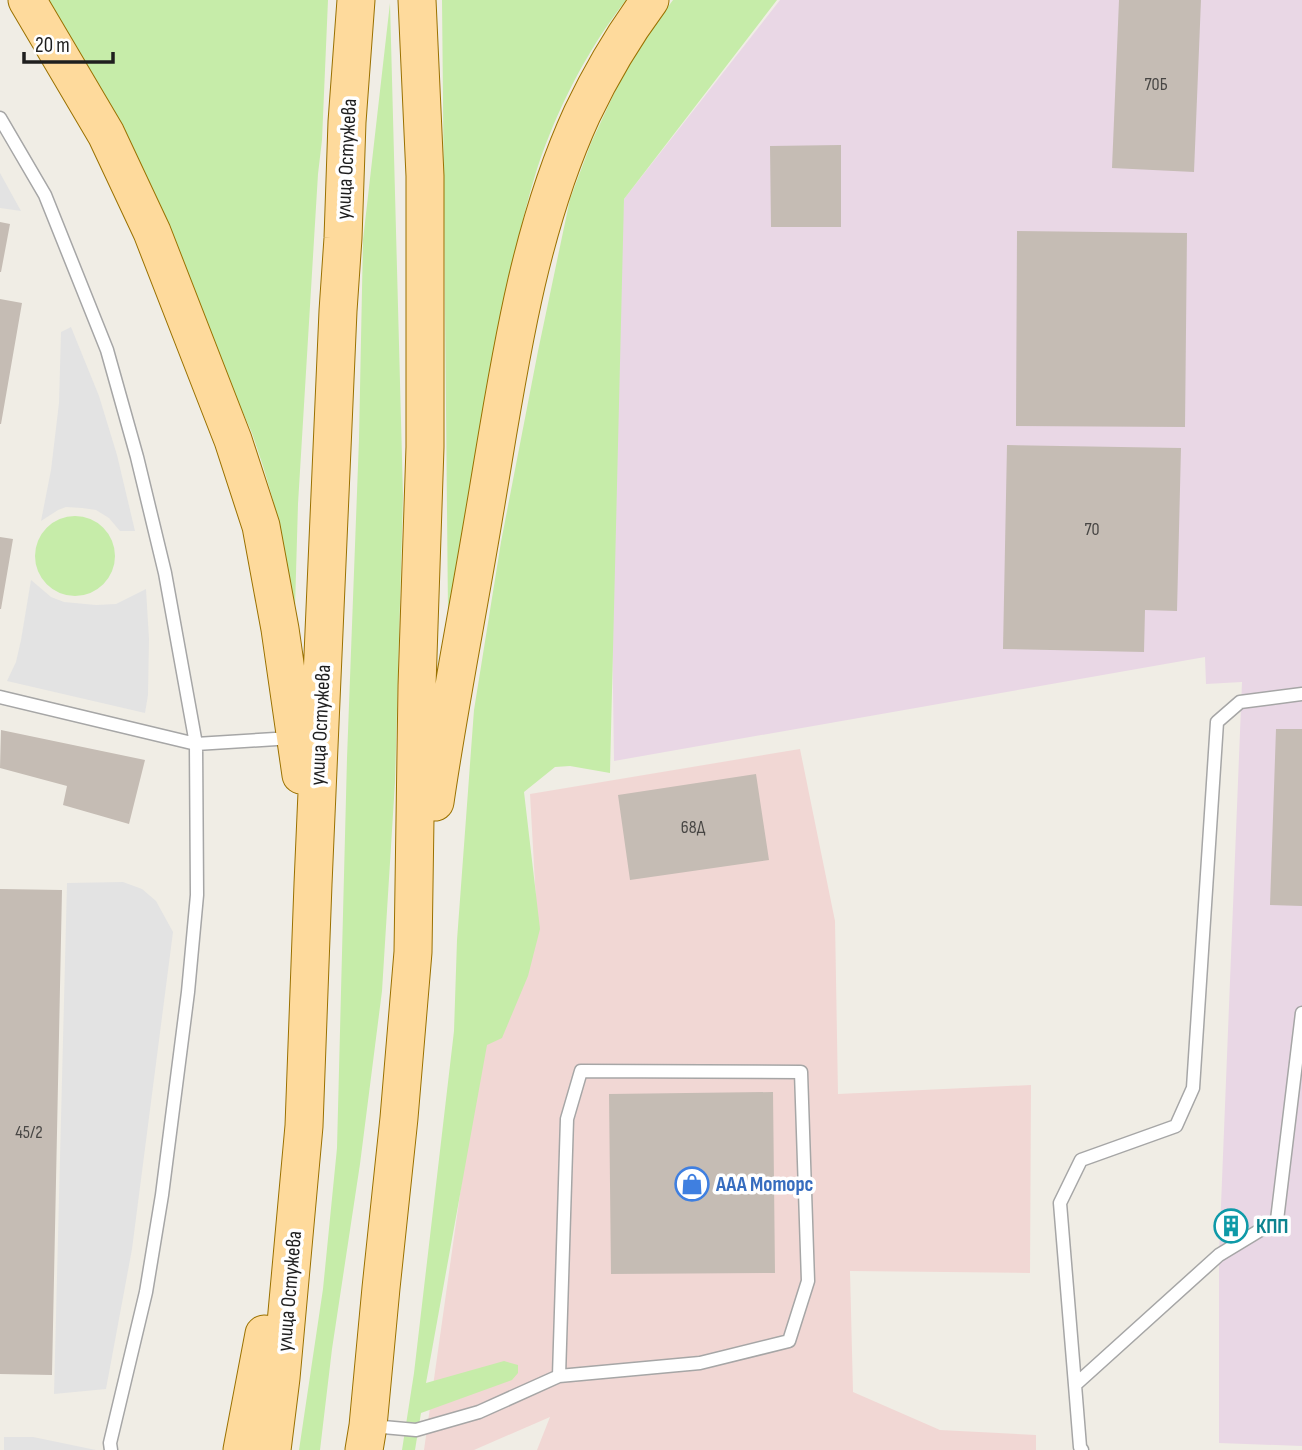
<svg xmlns="http://www.w3.org/2000/svg" width="1302" height="1450" font-family="'Sofia Sans Condensed',sans-serif">
	<style>
		.commercial { fill: #f1d7d4 }
		.industrial { fill: #e9d7e5 }
		.grass { fill: #c6eca9 }
		.parking { fill: #e3e3e3 }
		.building { fill: #c5bcb4 }
		.lines { fill: none; stroke-linecap: round; stroke-linejoin: round }
		.lane-casing { stroke: #a6a6a6; stroke-width: 15 }
		.primary-casing { stroke: #9a7100; stroke-width: 39 }
		.lane { stroke: #fff; stroke-width: 12 }
		.primary { stroke: #feda9c; stroke-width: 37 }
		.labels { text-anchor: middle; stroke-width: 7; stroke-linejoin: round; paint-order: stroke }
		.number-label { font-size: 18px; fill: #484644 }
		.street-label { font-size: 21px; fill: #1f1f1f; stroke: #fff }
		.shop-label { font-size: 21px; font-weight: bold; fill: #366cbe; stroke: #fff; text-anchor: start }
		.culture-label { font-size: 21px; font-weight: bold; fill: #0d838f; stroke: #fff; text-anchor: start }
	</style>
	<rect width="100%" height="100%" fill="#f0ede5"/>
	<path class="commercial" d="M 800,749 L 835,921 L 838,1094 L 1031,1085 L 1030,1273 L 850,1271 L 853,1392 L 940,1430 L 1036,1435 L 1036,1450 L 537,1450 L 550,1417 L 474,1450 L 424,1450 L 483,1031 L 537,919 L 530,794 Z"/>
	<path class="industrial" d="M 780,0 L 1302,0 L 1302,1446 L 1219,1443 L 1219,1255 L 1242,682 L 1206,684 L 1205,657 L 614,761 L 609,412 L 624,199 Z"/>
	<path class="grass" d="M 45,0 L 328,0 L 322,140 L 318,174 L 298,504 L 295,608 L 273,500 L 263,466 L 252,433 L 229,381 Z
		M 442,0 L 626,0 C 587,50 557,109 537,169 C 521,220 511,273 500,324 C 480,420 465,516 448,612 Z
		M 673,0 L 777,0 L 624,199 L 610,773 L 570,766 L 555,767 L 524,792 L 540,929 L 528,976 L 502,1038 L 487,1045 L 426,1383 L 504,1361 L 518,1365 L 518,1373 L 512,1380 L 421,1413 L 415,1450 L 402,1450 L 414,1373 L 454,1031 L 457,940 L 474,710 L 501,542 L 538,351 L 570,199 L 591,143 L 619,83 L 646,36 Z
		M 390,3 L 403,496 L 395,782 L 382,991 L 360,1164 L 332,1349 L 320,1450 L 299,1450 L 323,1289 L 337,1148 L 347,758 L 359,439 L 363,240 Z
		M35 556a40 40 0 1 1 80 0a40 40 0 1 1-80 0Z"/>
	<path class="parking" d="M 0,173 L 21,211 L 0,208 Z
		M 71,327 L 99,396 L 117,455 L 135,531 L 120,531 L 109,518 L 96,510 L 82,508 L 66,507 L 58,510 L 41,521 L 51,470 L 59,403 L 61,332 Z
		M 31,580 L 51,597 L 64,602 L 96,605 L 116,604 L 146,589 L 149,639 L 148,695 L 145,713 L 7,681 L 16,662 L 21,640 Z
		M 123,882 L 142,889 L 156,901 L 173,932 L 132,1249 L 106,1389 L 54,1394 L 67,883 Z
		M 4,1437 L 33,1437 L 96,1450 L 4,1450 Z"/>
	<path class="building" d="M 1119,0 L 1201,0 L 1194,172 L 1112,168 Z
		M 841,145 L 841,227 L 771,227 L 770,146 Z
		M 0,222 L 10,224 L 1,272 L 0,272 Z
		M 1017,231 L 1187,233 L 1185,427 L 1016,426 Z
		M 0,299 L 22,303 L 1,424 L 0,424 Z
		M 1007,445 L 1181,448 L 1177,611 L 1145,610 L 1144,652 L 1003,649 Z
		M 0,537 L 13,539 L 1,609 L 0,609 Z
		M 1276,729 L 1302,729 L 1302,906 L 1270,905 Z
		M 1,730 L 145,760 L 129,824 L 63,805 L 67,786 L 0,768 Z
		M 756,774 L 769,860 L 630,880 L 618,795 Z
		M 0,889 L 62,890 L 52,1375 L 0,1374 Z
		M 773,1092 L 775,1273 L 611,1274 L 609,1094 Z
		M 1221,1214 L 1242,1215 L 1241,1239 L 1221,1238 Z"/>
	<g class="lines">
		<defs>
			<path id="lane" d="M 0,118 L 45,195 L 107,350 L 137,457 L 165,573 L 196,744 L 197,895 L 188,992 L 162,1195 L 146,1292 L 110,1443 L 111,1450
				M 0,697 L 196,744 L 292,738
				M 1075,1385 L 1060,1203 L 1081,1160 L 1176,1126 L 1193,1088 L 1217,722 L 1240,702 L 1302,694
				M 372,1426 L 416,1430 L 479,1412 L 559,1376 L 700,1363 L 789,1341 L 808,1281 L 801,1072 L 581,1071 L 567,1119 L 559,1376
				M 1082,1450 L 1080,1447 L 1075,1385 L 1219,1255 L 1277,1220 L 1302,1013"/>
			<path id="primary" d="M 27,0 L 106,134 L 152,232 L 233,440 L 261,526 L 280,629 L 301,775
				M 435,802 C 449,706 468,611 484,515 C 507,381 525,238 582,114 C 601,74 624,35 650,0
				M 242,1450 L 264,1334
				M 272,1450 L 281,1378 L 304,1126 L 313,884 L 338,311 L 343,238 L 347,122 L 356,0
				M 364,1450 L 368,1426 L 381,1288 L 399,1118 L 413,952 L 417,686 L 425,447 L 425,176 L 417,0"/>
		</defs>
		<use href="#lane" class="lane-casing"/>
		<use href="#primary" class="primary-casing"/>
		<use href="#lane" class="lane"/>
		<use href="#primary" class="primary"/>
	</g>
	<defs>
		<symbol id="shop-ring" viewBox="-11 -11 22 22"><circle r="9.5" fill="#fff" stroke="#3f7fe0" stroke-width="1.5"/><path d="M-5-2.5h2.3a2.7 3.5 0 0 1 5.4 0H5L5.5 6h-11ZM-1.5-2.5h3a1.5 2.3 0 0 0-3 0Z" fill="#3f7fe0"/></symbol>
		<symbol id="building-ring" viewBox="-11 -11 22 22"><circle r="9.5" fill="#fff" stroke="#0f9aa8" stroke-width="1.5"/><path d="M-4-6H4V6H1V3H-1V6H-4ZM-2.5-4.3h1.7v1.8h-1.7ZM.8-4.3h1.7v1.8H.8ZM-2.5-1h1.7V.8h-1.7ZM.8-1h1.7V.8H.8Z" fill="#0f9aa8"/></symbol>
	</defs>
	<g fill-rule="evenodd">
		<use href="#shop-ring" x="673" y="1165" width="38" height="38"/>
		<use href="#building-ring" x="1212" y="1207" width="38" height="38"/>
	</g>
	<g class="labels">
		<g class="number-label">
			<text x="1156" y="90">70Б</text>
			<text x="1092" y="535">70</text>
			<text x="693" y="833">68Д</text>
			<text x="29" y="1138">45/2</text>
		</g>
		<g class="street-label">
			<text transform="translate(346 159) rotate(-87)" y="7">улица Остужева</text>
			<text transform="translate(320 725) rotate(-87)" y="7">улица Остужева</text>
			<text transform="translate(289 1291) rotate(-85)" y="7">улица Остужева</text>
		</g>
		<g class="shop-label">
			<text x="716" y="1191">ААА Моторс</text>
		</g>
		<g class="culture-label">
			<text x="1256" y="1233">КПП</text>
		</g>
	</g>
	<path d="M24 52v10h89v-10" fill="none" stroke="#1f1f1f" stroke-width="3.5"/>
	<text x="35" y="52" font-size="21" fill="#1f1f1f" stroke="#ffffff" stroke-width="5" paint-order="stroke">20 m</text>
</svg>
